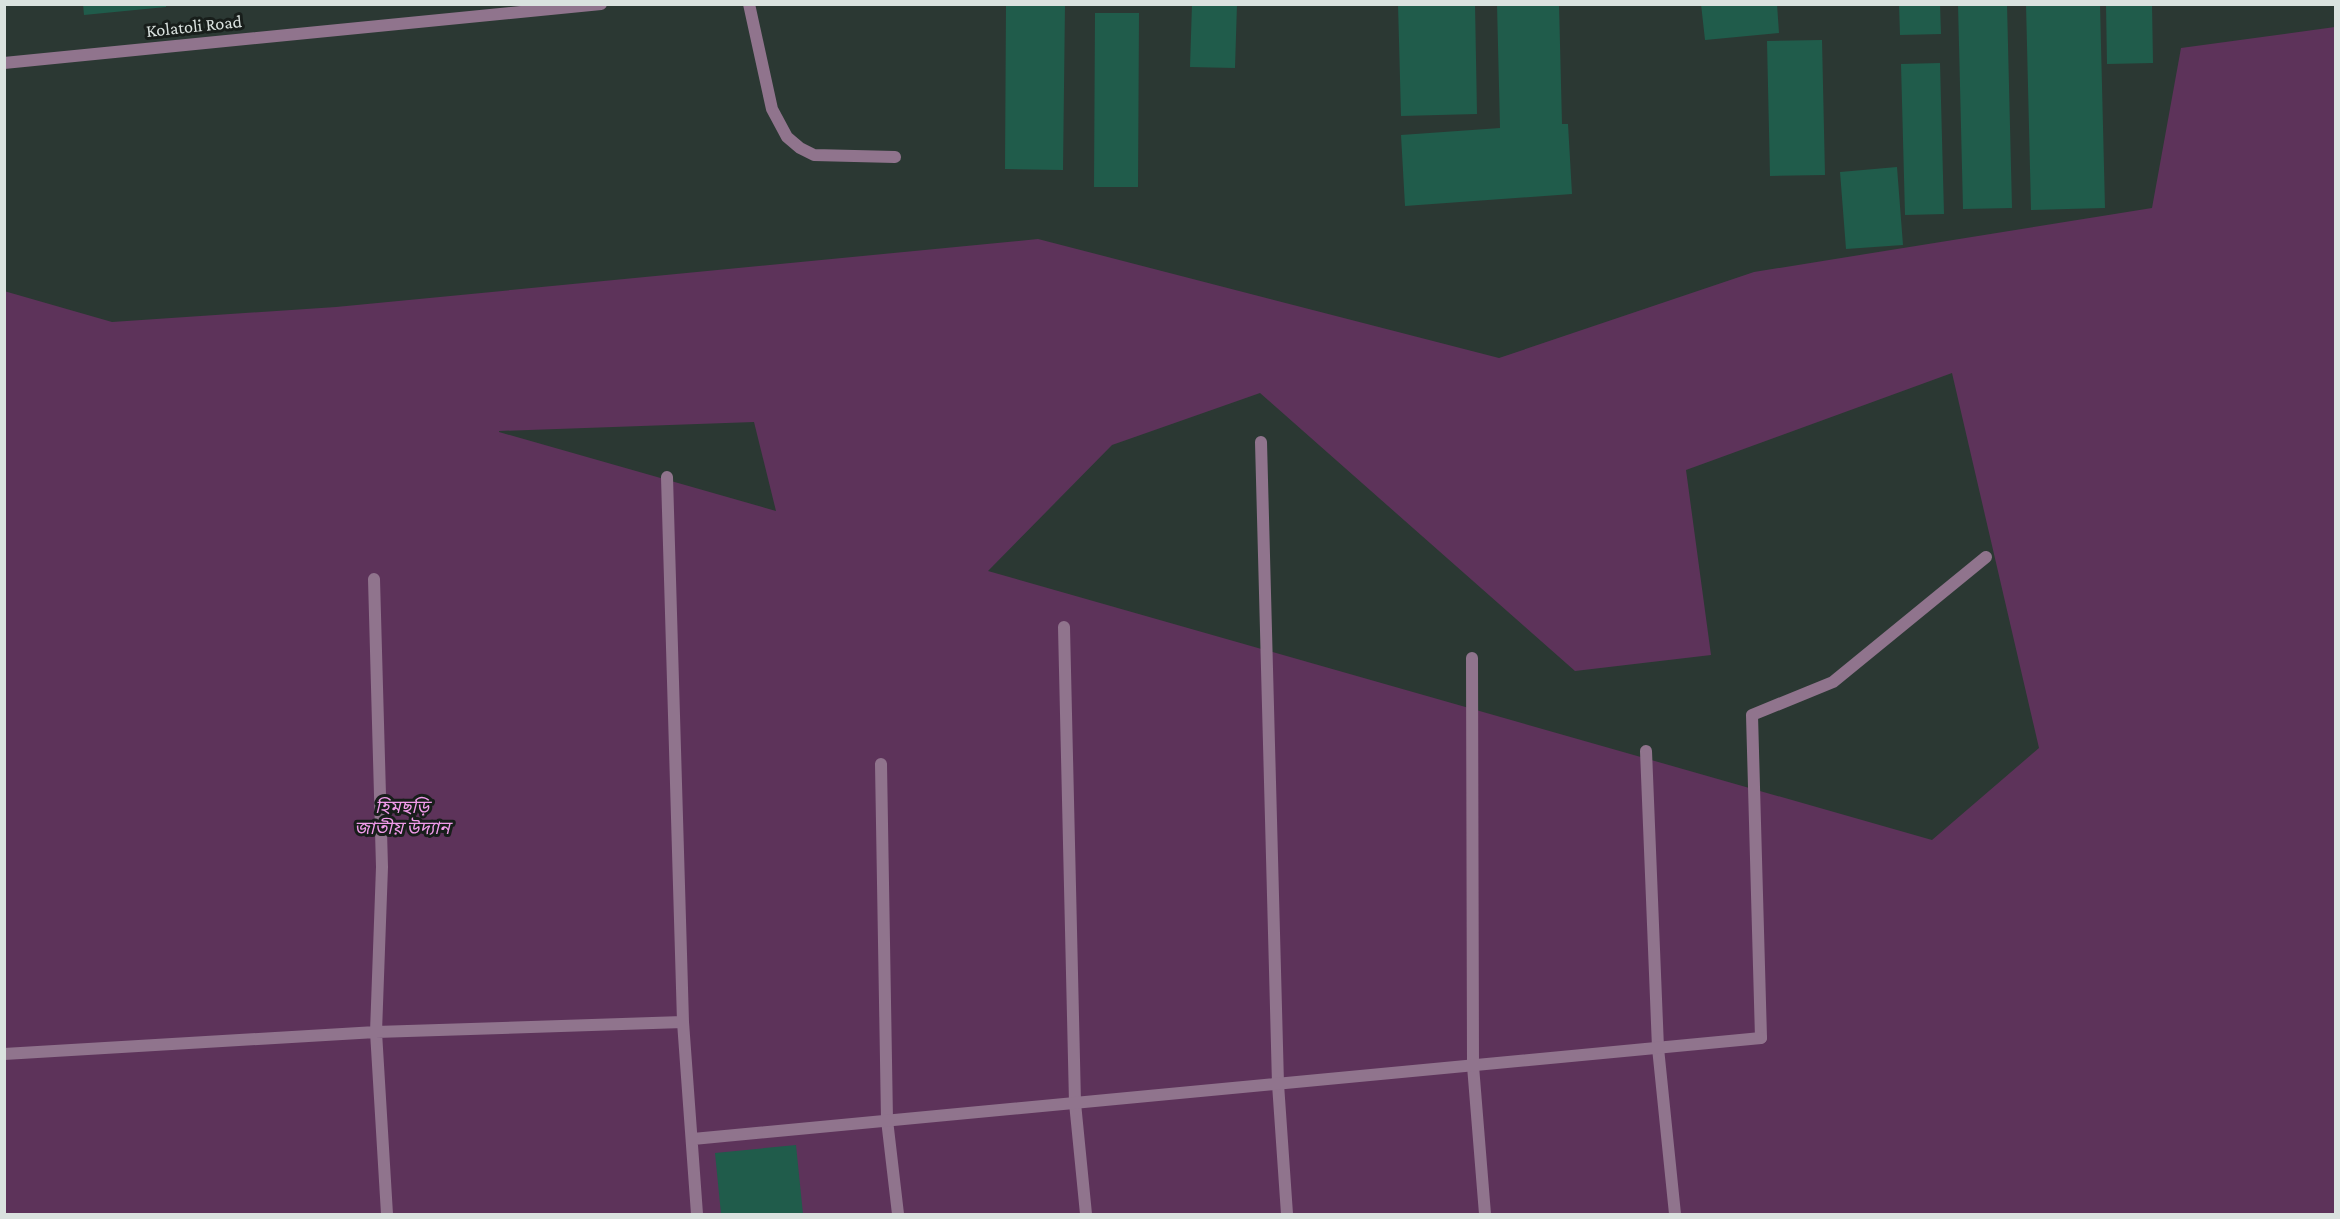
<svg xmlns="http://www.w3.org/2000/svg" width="2340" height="1219" font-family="'Crimson Pro','Noto Sans Bengali',serif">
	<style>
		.green { fill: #5d335a; fill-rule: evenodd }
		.building { fill: #205c4b }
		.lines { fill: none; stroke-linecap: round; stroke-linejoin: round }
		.service { stroke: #90748d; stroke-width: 12 }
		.minor { stroke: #90748d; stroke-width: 12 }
		.labels { text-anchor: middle; stroke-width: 6; stroke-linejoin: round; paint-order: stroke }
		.street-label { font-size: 18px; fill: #dae2df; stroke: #181e1b }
		.park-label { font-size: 18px; font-style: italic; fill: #f19bea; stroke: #181e1b }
	</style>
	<rect width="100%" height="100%" fill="#2b3833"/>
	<path class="green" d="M 2335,27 L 2335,1214 L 5,1214 L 4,291 L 112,322 L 336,307 L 1038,239 L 1499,358 L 1754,272 L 2152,208 L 2181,48 ZM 1952,373 L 2039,748 L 1932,840 L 988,571 L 1112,445 L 1260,393 L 1575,671 L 1711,655 L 1686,470 ZM 754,422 L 776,511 L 499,432 L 499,431 Z"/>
	<path class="building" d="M 83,4 L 166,4 L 166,7 L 84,15 Z
		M 1006,4 L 1065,4 L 1063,170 L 1005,169 Z
		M 1192,4 L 1237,4 L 1235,68 L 1190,67 Z
		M 1398,4 L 1475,4 L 1477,114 L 1401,116 Z
		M 1497,4 L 1559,4 L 1562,124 L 1568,124 L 1572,194 L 1405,206 L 1401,135 L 1500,128 Z
		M 1701,4 L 1777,4 L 1779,33 L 1705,40 Z
		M 1899,4 L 1940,4 L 1941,34 L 1900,35 Z
		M 1958,4 L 2007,4 L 2012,208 L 1963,209 Z
		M 2026,4 L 2100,4 L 2105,208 L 2031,210 Z
		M 2106,4 L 2152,4 L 2153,63 L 2107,64 Z
		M 1095,13 L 1139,13 L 1138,187 L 1094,187 Z
		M 1822,40 L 1825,175 L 1770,176 L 1767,41 Z
		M 1940,63 L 1944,214 L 1905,215 L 1901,64 Z
		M 1897,167 L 1903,245 L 1846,249 L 1840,172 Z
		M 796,1145 L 803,1214 L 721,1214 L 715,1153 Z"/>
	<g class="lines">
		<path class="service" d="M 1261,442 L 1278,1084 L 1287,1214
			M 1064,627 L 1075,1103 L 1086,1214
			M 1472,658 L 1473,1066 L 1485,1214
			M 1646,751 L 1658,1048 L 1675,1214
			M 881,764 L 887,1120 L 898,1214
			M 1761,1038 L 1752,715 L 1833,682 L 1986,557"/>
		<path class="minor" d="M 749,4 L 772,109 L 787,137 L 800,148 L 814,155 L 895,157
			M 4,63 L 601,4
			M 667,477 L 683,1022 L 697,1214
			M 374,579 L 382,867 L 376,1032 L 387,1214
			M 4,1054 L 376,1032 L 683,1022
			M 693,1139 L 1761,1038"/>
	</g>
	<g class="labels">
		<g class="street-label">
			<text transform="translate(194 26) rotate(-6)" y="6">Kolatoli Road</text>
		</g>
		<g class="park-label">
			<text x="402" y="813">হিমছড়ি<tspan x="402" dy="21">জাতীয় উদ্যান</tspan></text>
		</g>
	</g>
	<rect width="2340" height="1219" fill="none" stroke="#dae2df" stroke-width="12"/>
</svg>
